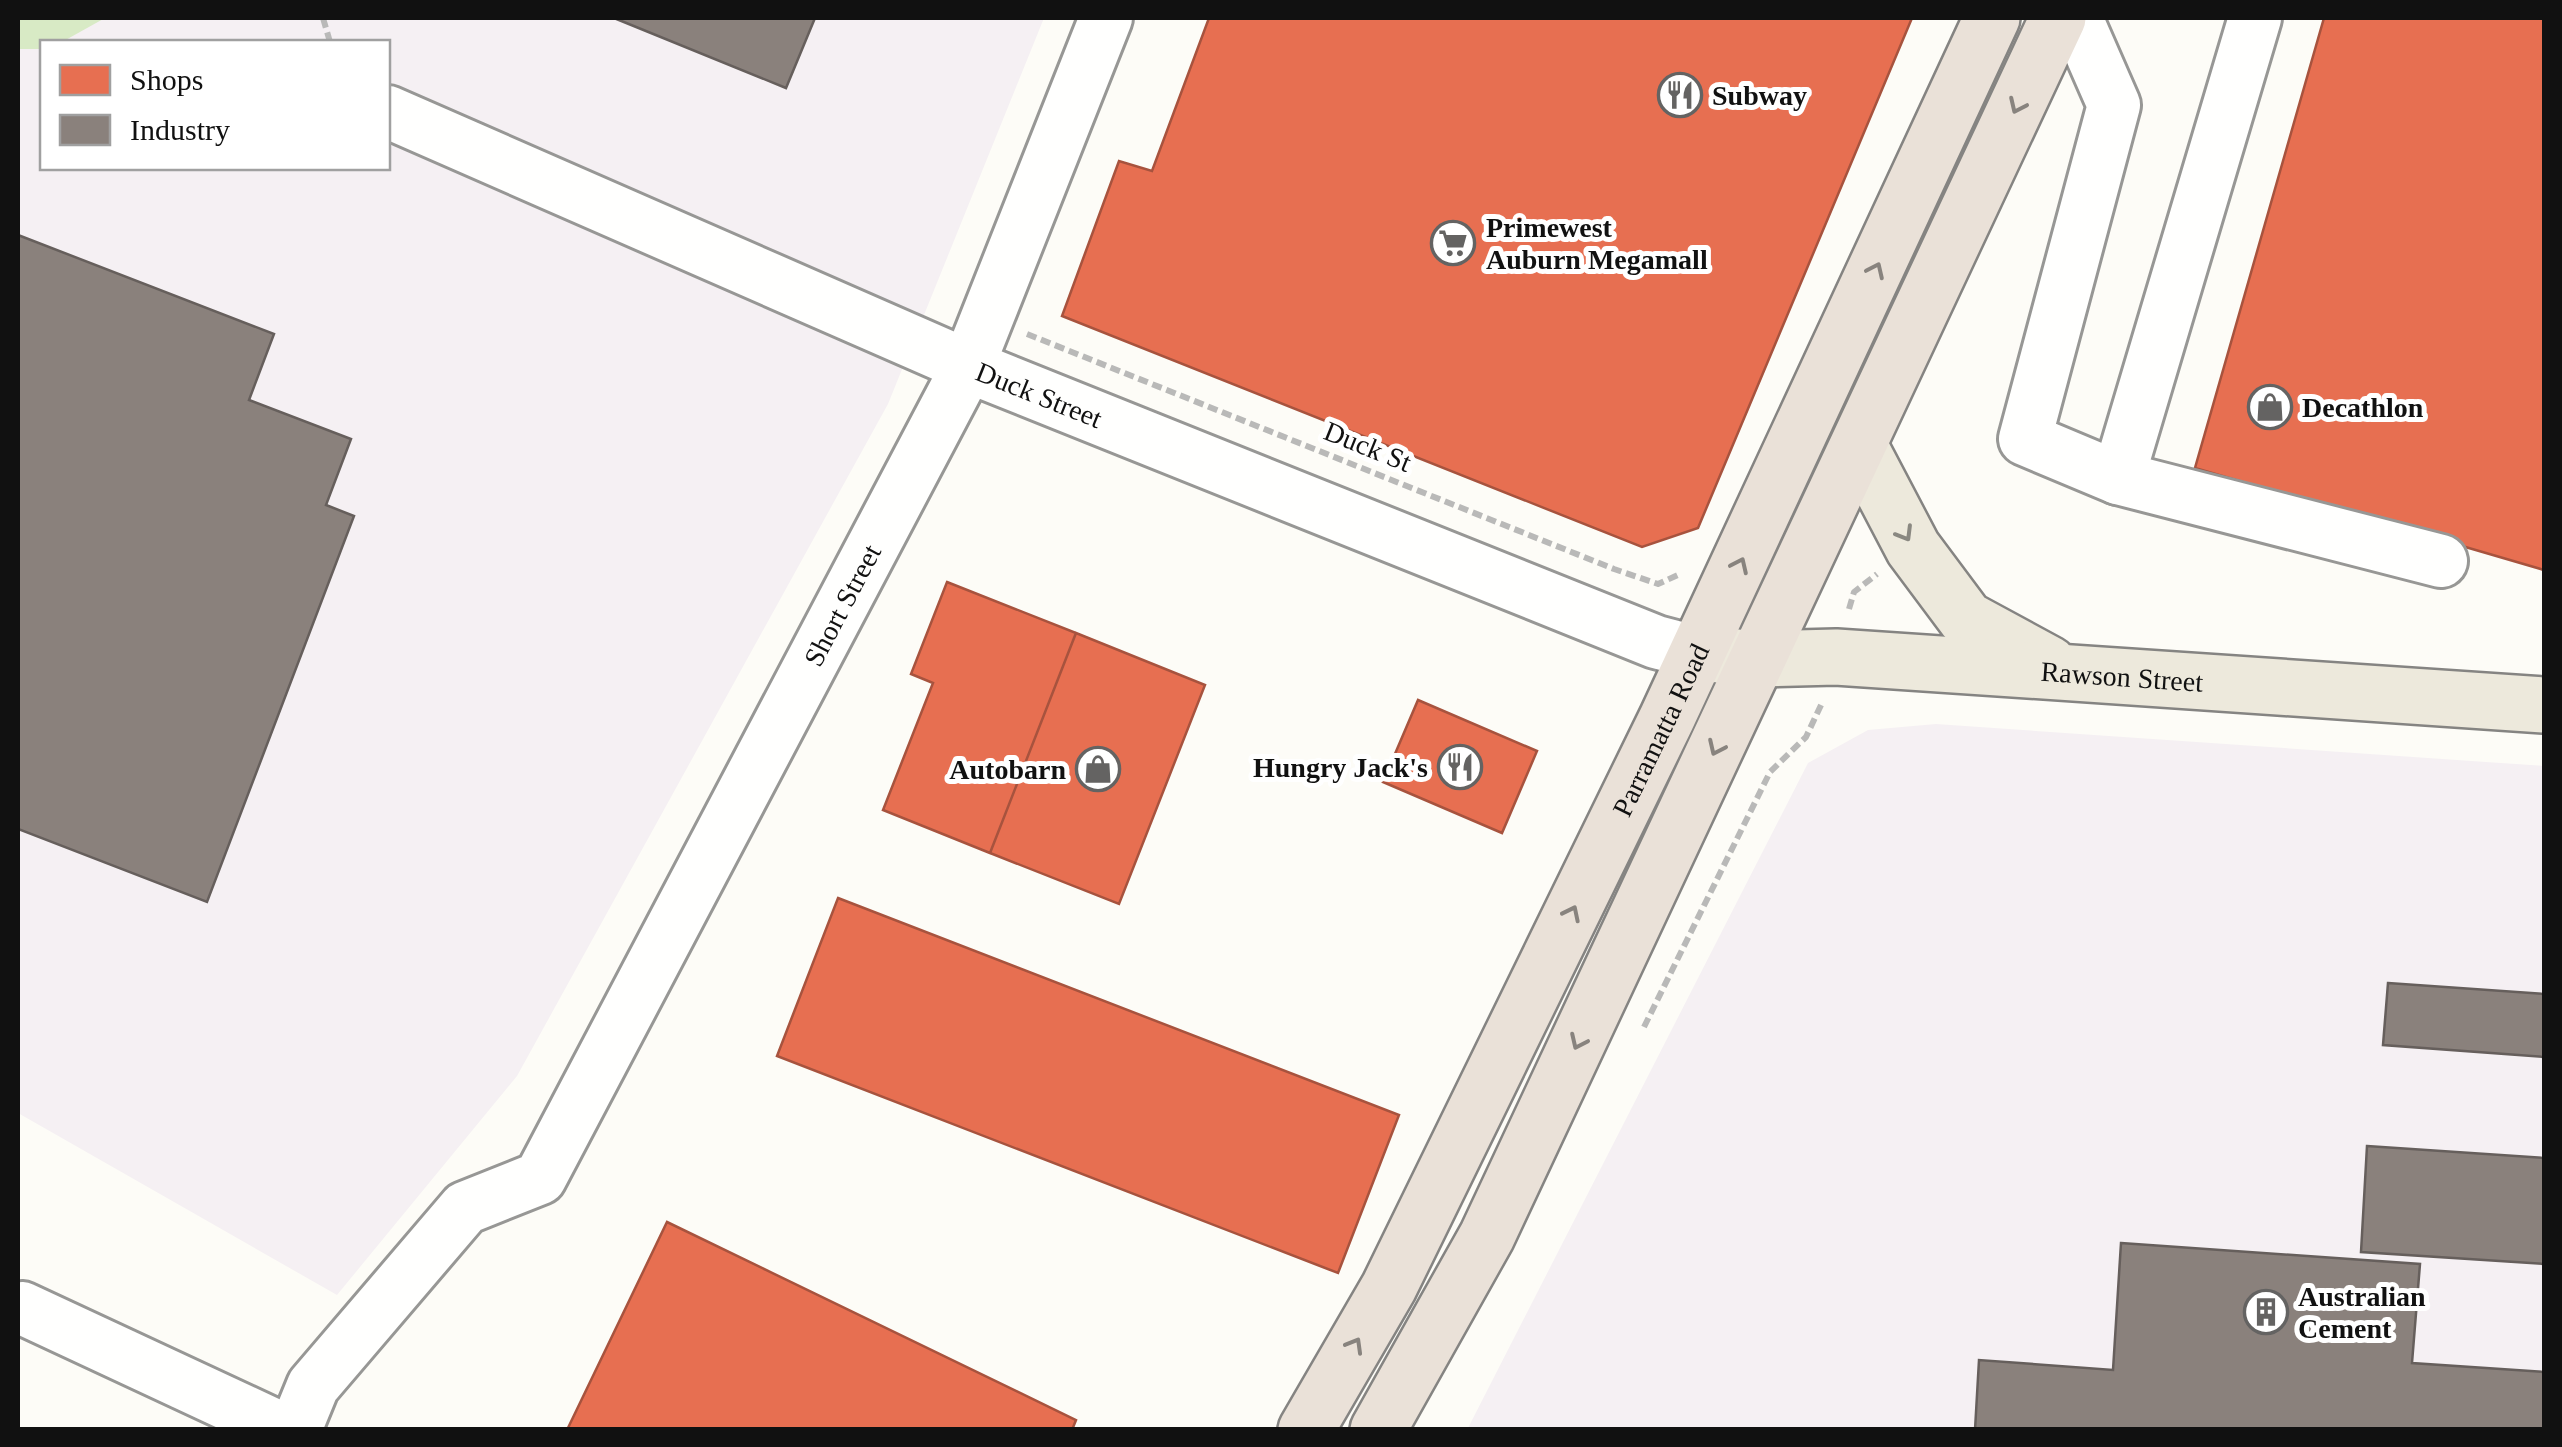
<svg xmlns="http://www.w3.org/2000/svg" width="2562" height="1447" font-family="Georgia,serif">
	<style>
		.industrial { fill: #f5f0f3; fill-rule: evenodd }
		.forest { fill: #d8eac5 }
		.shops { fill: #e76f51; stroke: #a7533e; stroke-width: 2.5 }
		.industry { fill: #8a817c; stroke: #665f5c; stroke-width: 2.5 }
		.lines { fill: none; stroke-linecap: round; stroke-linejoin: round }
		.minor-casing { stroke: #979795; stroke-width: 58 }
		.major-casing { stroke: #858482; stroke-width: 60 }
		.highway-casing { stroke: #858482; stroke-width: 60 }
		.path { stroke: #b9b9b8; stroke-width: 6; stroke-dasharray: 10 5; stroke-linecap: butt }
		.minor { stroke: #fffffe; stroke-width: 52 }
		.major { stroke: #ede9dc; stroke-width: 55 }
		.highway { stroke: #eae1d8; stroke-width: 55 }
		.oneway { stroke: #88837e }
		.oneway2 { stroke: #8a8881 }
		.labels { text-anchor: middle; stroke-width: 10; stroke-linejoin: round; paint-order: stroke }
		.poi-label { font-size: 28px; font-weight: bold; fill: #111; stroke: #fff; text-anchor: start }
		.street-label { font-size: 28px; fill: #111; stroke: #fff }
	</style>
	<rect width="100%" height="100%" fill="#fdfcf7"/>
	<path class="industrial" d="M 18,18 L 1044,18 L 888,404 L 517,1076 L 337,1295 L 18,1113 ZM 42,42 L 388,42 L 388,168 L 42,168 Z
		M 1936,724 L 2544,766 L 2544,1429 L 1467,1430 L 1808,763 L 1868,730 Z"/>
	<path class="forest" d="M 18,18 L 105,18 L 62,42 L 42,42 L 42,49 L 18,49 Z"/>
	<path class="shops" d="M 1209,18 L 1912,18 L 1698,528 L 1642,547 L 1062,316 L 1119,161 L 1152,171 Z
		M 2324,18 L 2544,18 L 2544,570 L 2195,468 Z
		M 947,582 L 1076,633 L 990,853 L 883,810 L 933,683 L 911,674 Z
		M 1076,633 L 1205,685 L 1119,904 L 990,853 Z
		M 1418,700 L 1537,751 L 1502,833 L 1383,782 Z
		M 838,898 L 1399,1115 L 1338,1273 L 777,1056 Z
		M 667,1222 L 1076,1420 L 1072,1430 L 567,1430 Z"/>
	<path class="industry" d="M 614,18 L 815,18 L 786,88 Z
		M 18,235 L 274,334 L 249,400 L 351,439 L 326,505 L 354,516 L 207,902 L 18,829 Z
		M 2388,983 L 2544,994 L 2544,1057 L 2383,1045 Z
		M 2367,1146 L 2544,1158 L 2544,1264 L 2361,1252 Z
		M 2121,1243 L 2420,1264 L 2412,1363 L 2544,1372 L 2544,1430 L 1975,1430 L 1979,1360 L 2113,1370 Z"/>
	<g class="lines">
		<defs>
			<g id="minor">
				<path d="M 2076,18 L 2114,105 L 2025,439 L 2118,478"/>
				<path d="M 2255,18 L 2118,478 L 2441,561"/>
				<path id="s1" d="M 388,112 L 968,366 L 1656,642 L 1698,653"/>
				<path d="M 22,1308 L 284,1430"/>
				<path id="s2" d="M 295,1430 L 313,1386 L 465,1208 L 540,1178 L 968,366 L 1106,18"/>
			</g>
			<g id="major">
				<path d="M 1860,447 L 1913,548 L 1966,619 L 2049,664"/>
				<path id="s3" d="M 1698,653 L 1758,659 L 1836,657 L 2544,705"/>
			</g>
			<g id="highway">
				<path id="s4" d="M 1306,1430 L 1389,1287 L 1667,718 L 1992,18"/>
				<path d="M 1378,1430 L 1487,1236 L 2058,18"/>
			</g>
		</defs>
		<use href="#minor" class="minor-casing"/>
		<use href="#major" class="major-casing"/>
		<use href="#highway" class="highway-casing"/>
		<path class="path" d="M 323,18 L 330,42
			M 1027,334 L 1614,569 L 1658,584 L 1680,574
			M 1849,609 L 1854,592 L 1877,574
			M 1644,1027 L 1770,772 L 1806,737 L 1822,703"/>
		<use href="#minor" class="minor"/>
		<use href="#major" class="major"/>
		<use href="#highway" class="highway"/>
	</g>
	<defs><path id="oneway-chevron" d="M-2-3.5L2.5 0L-2 3.5" fill="none" stroke-width="1.6" stroke-linecap="round" stroke-linejoin="round" transform="scale(2.5)"/></defs>
	<g class="oneway">
		<use href="#oneway-chevron" transform="translate(2017 106) rotate(115)"/>
		<use href="#oneway-chevron" transform="translate(1876 270) rotate(-65)"/>
		<use href="#oneway-chevron" transform="translate(1740 565) rotate(-65)"/>
		<use href="#oneway-chevron" transform="translate(1716 748) rotate(115)"/>
		<use href="#oneway-chevron" transform="translate(1572 913) rotate(-64)"/>
		<use href="#oneway-chevron" transform="translate(1578 1042) rotate(115)"/>
		<use href="#oneway-chevron" transform="translate(1355 1345) rotate(-60)"/>
	</g>
	<use class="oneway2" href="#oneway-chevron" transform="translate(1905 534) rotate(59)"/>
	<defs>
		<symbol id="restaurant-ring" viewBox="-11 -11 22 22"><circle r="9.5" fill="#fff" stroke="#646362" stroke-width="1.5"/><path d="M-5-6h1v4h1v-4h1v4h1v-4h1v5L-1.5 .5V6h-2V.5L-5-1ZM5-6V6H3V1.5H1.5Q1.5-4 5-6Z" fill="#646362"/></symbol>
		<symbol id="supermarket-ring" viewBox="-11 -11 22 22"><circle r="9.5" fill="#fff" stroke="#646362" stroke-width="1.5"/><path d="M-6-5.5h2.5l.6 2H6L4.5 2H-2.5L-4.4-4H-6ZM-1.5 3.2a1.3 1.3 0 1 0 .1 0ZM3 3.2a1.3 1.3 0 1 0 .1 0Z" fill="#646362"/></symbol>
		<symbol id="shop-ring" viewBox="-11 -11 22 22"><circle r="9.5" fill="#fff" stroke="#646362" stroke-width="1.5"/><path d="M-5-2.5h2.3a2.7 3.5 0 0 1 5.4 0H5L5.5 6h-11ZM-1.5-2.5h3a1.5 2.3 0 0 0-3 0Z" fill="#646362"/></symbol>
		<symbol id="building-ring" viewBox="-11 -11 22 22"><circle r="9.5" fill="#fff" stroke="#646362" stroke-width="1.5"/><path d="M-4-6H4V6H1V3H-1V6H-4ZM-2.5-4.3h1.7v1.8h-1.7ZM.8-4.3h1.7v1.8H.8ZM-2.5-1h1.7V.8h-1.7ZM.8-1h1.7V.8H.8Z" fill="#646362"/></symbol>
	</defs>
	<g fill-rule="evenodd">
		<use href="#restaurant-ring" x="1655" y="70" width="50" height="50"/>
		<use href="#supermarket-ring" x="1428" y="218" width="50" height="50"/>
		<use href="#shop-ring" x="2245" y="382" width="50" height="50"/>
		<use href="#restaurant-ring" x="1435" y="742" width="50" height="50"/>
		<use href="#shop-ring" x="1073" y="744" width="50" height="50"/>
		<use href="#building-ring" x="2241" y="1287" width="50" height="50"/>
	</g>
	<g class="labels">
		<g class="poi-label">
			<text x="1712" y="105">Subway</text>
			<text x="1486" y="237">Primewest<tspan x="1486" dy="32">Auburn Megamall</tspan></text>
			<text x="2302" y="417">Decathlon</text>
			<text x="1428" y="777" text-anchor="end">Hungry Jack's</text>
			<text x="1066" y="779" text-anchor="end">Autobarn</text>
			<text x="2298" y="1306">Australian<tspan x="2298" dy="32">Cement</tspan></text>
		</g>
		<g class="street-label">
			<text dy="10" stroke="none"><textPath href="#s1" startOffset="710">Duck Street</textPath></text>
			<text transform="translate(1368 446) rotate(22)" y="10">Duck St</text>
			<text dy="10" stroke="none"><textPath href="#s2" startOffset="1010">Short Street</textPath></text>
			<text dy="10" stroke="none"><textPath href="#s3" startOffset="425">Rawson Street</textPath></text>
			<text dy="10" stroke="none"><textPath href="#s4" startOffset="785">Parramatta Road</textPath></text>
		</g>
	</g>
	<rect width="2562" height="1447" fill="none" stroke="#111111" stroke-width="40"/>
	<rect x="40" y="40" width="350" height="130" fill="#ffffff" stroke="#a0a0a0" stroke-width="2.5"/>
	<rect x="60" y="65" width="50" height="30" fill="#e76f51" stroke="#a0a0a0" stroke-width="2.5"/>
	<text x="130" y="90" font-size="30" fill="#111111">Shops</text>
	<rect x="60" y="115" width="50" height="30" fill="#8a817c" stroke="#a0a0a0" stroke-width="2.5"/>
	<text x="130" y="140" font-size="30" fill="#111111">Industry</text>
</svg>
